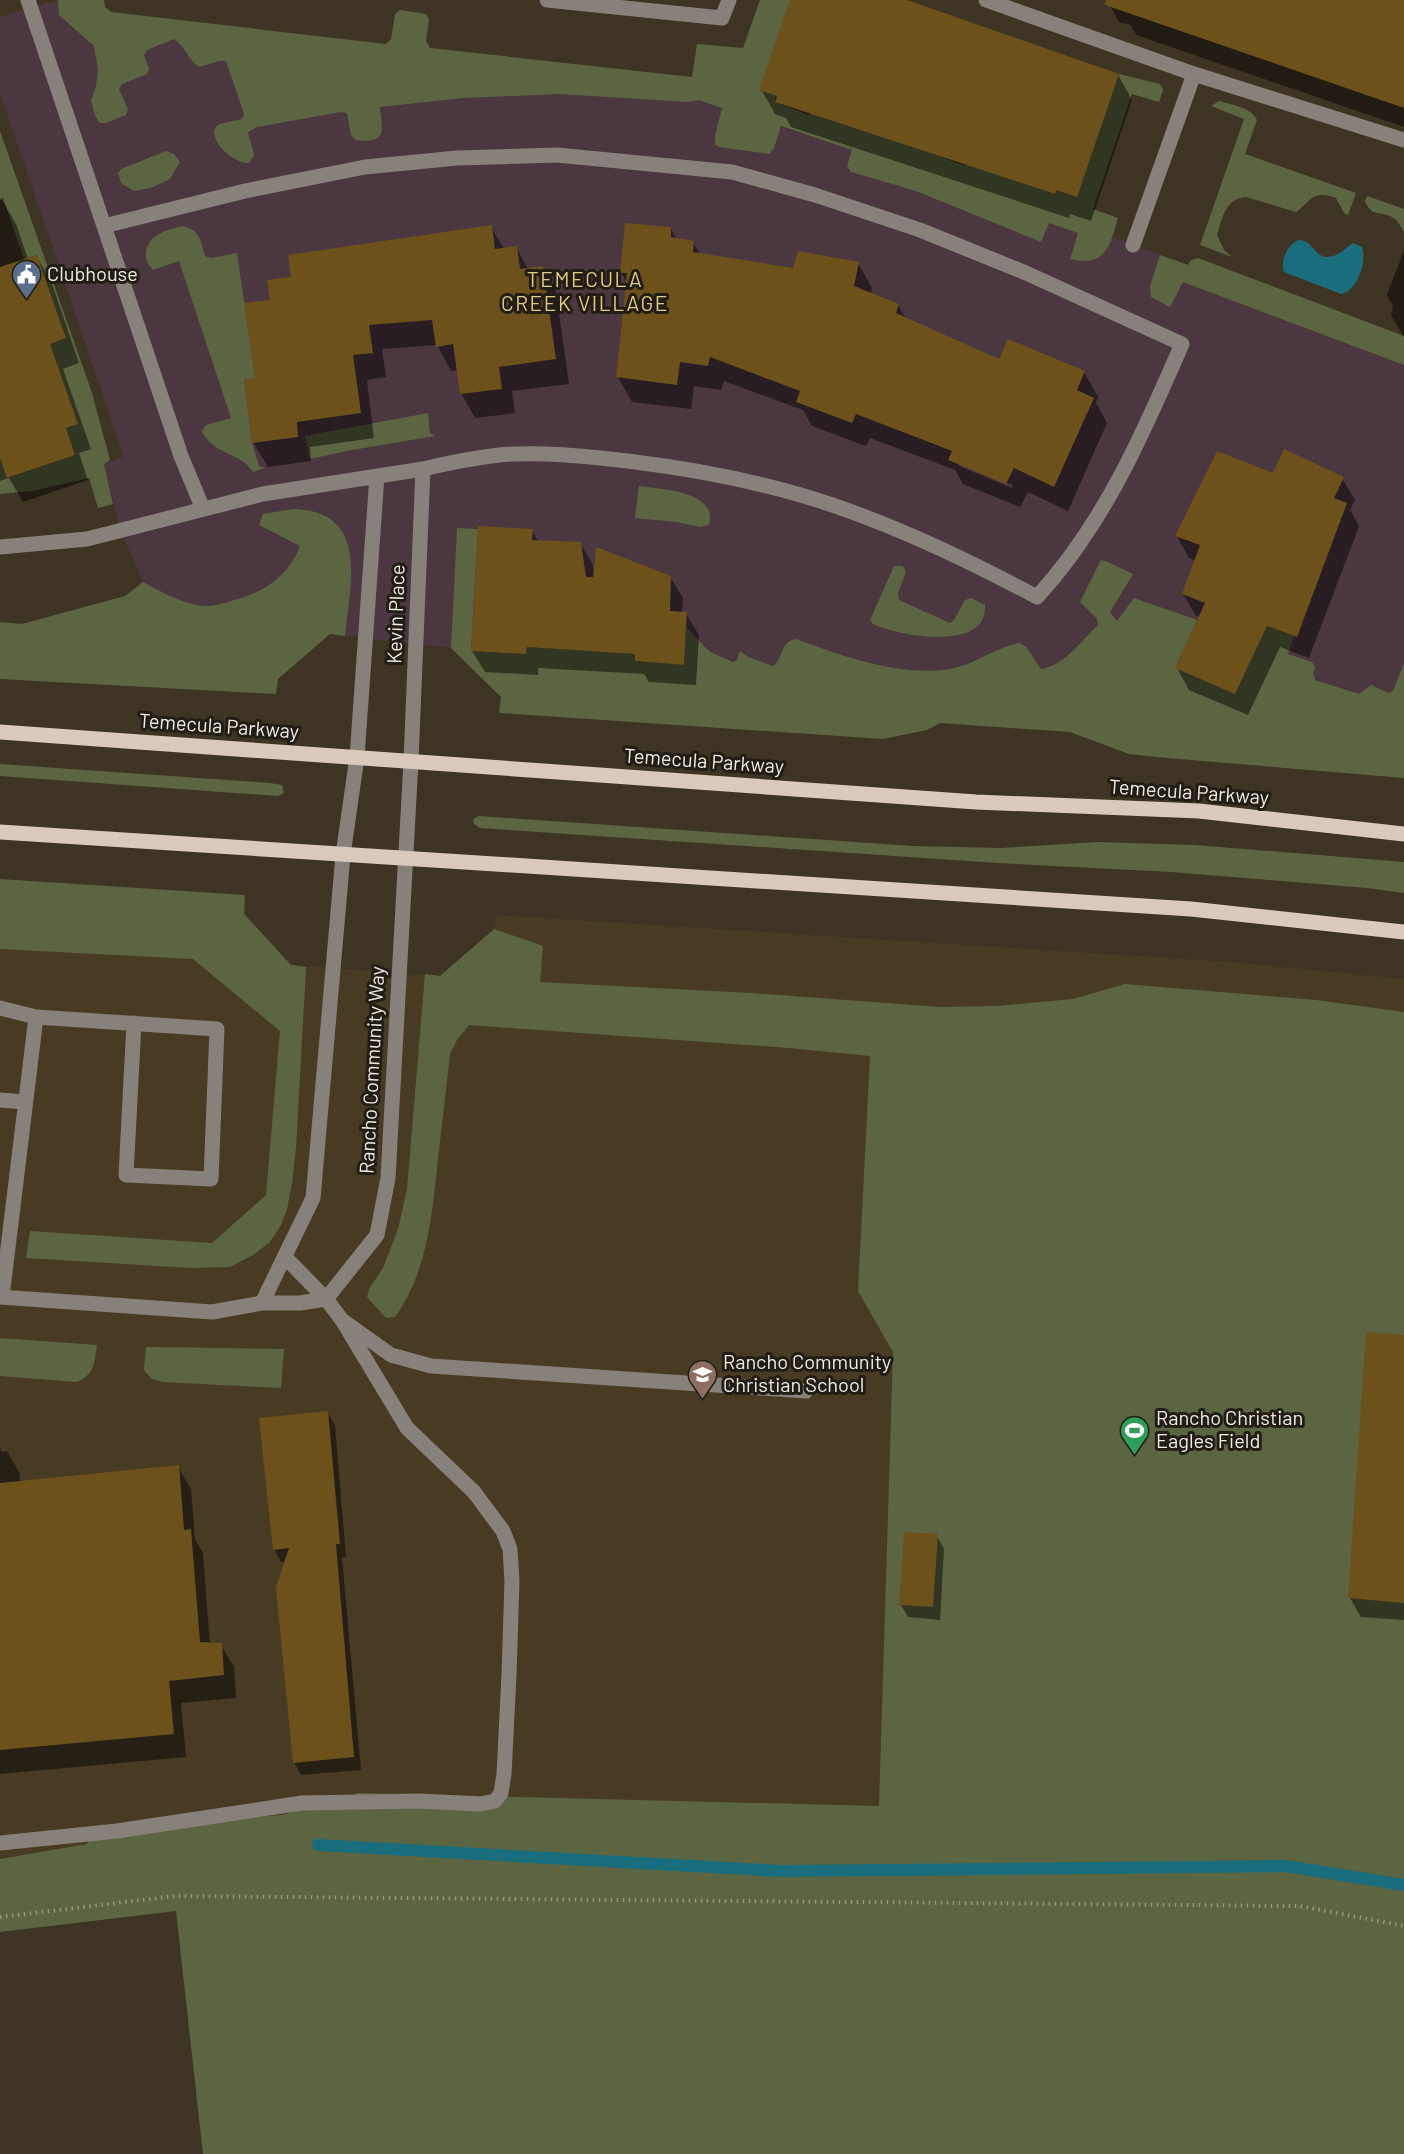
<svg xmlns="http://www.w3.org/2000/svg" width="1404" height="2154" font-family="Barlow,sans-serif">
	<style>
		.commercial { fill: #4a3740 }
		.built { fill: #483b24 }
		.green { fill: #5c6542 }
		.water { fill: #196d7d }
		.shadow { fill: #0007; fill-rule: evenodd }
		.lines { fill: none; stroke-linecap: round; stroke-linejoin: round }
		.stream { stroke: #196d7d; stroke-width: 12 }
		.building { fill: #6c511a }
		.path { stroke: #9a9285; stroke-width: 4; stroke-dasharray: 1.5 4.5; stroke-linecap: butt }
		.minor { stroke: #88807a; stroke-width: 15 }
		.major { stroke: #dac9bd; stroke-width: 15 }
		.labels { text-anchor: middle; stroke-width: 6; stroke-linejoin: round; paint-order: stroke }
		.poi-label { font-size: 20px; fill: #f1ebe1; stroke: #211d15; text-anchor: start }
		.street-label { font-size: 20px; fill: #f1ebe1; stroke: #211d15 }
		.neighbourhood-label { font-size: 21px; letter-spacing: 1.5px; fill: #dfca7d; stroke: #211d15 }
	</style>
	<rect width="100%" height="100%" fill="#3e3424"/>
	<path class="commercial" d="M 58,0 L 91,23 L 684,95 L 1068,221 L 1404,344 L 1404,695 L 1398,710 L 469,665 L 451,648 L 330,634 L 229,626 L 125,596 L 143,582 L 120,530 L 104,463 L 124,457 L 0,93 L 0,17 Z"/>
	<path class="built" d="M 0,910 L 260,930 L 291,965 L 440,976 L 494,929 L 496,915 L 1232,962 L 1404,979 L 1404,1868 L 0,1902 Z"/>
	<path class="green" d="M 58,0 L 104,0 L 105,7 L 111,12 L 386,44 L 391,39 L 395,14 L 400,10 L 426,14 L 429,19 L 426,41 L 430,48 L 692,77 L 697,44 L 743,48 L 760,0 L 790,0 L 775,102 L 809,115 L 812,106 L 824,118 L 850,127 L 854,119 L 931,153 L 965,166 L 968,158 L 1021,183 L 1054,194 L 1056,190 L 1076,197 L 1119,74 L 1160,84 L 1163,90 L 1159,102 L 1132,94 L 1093,209 L 1118,218 C 1109,248 1106,267 1070,259 L 1078,233 L 1049,223 L 1041,242 L 916,191 L 851,172 L 847,166 L 852,150 L 781,126 L 774,148 L 769,154 L 719,147 L 715,144 L 715,136 L 722,108 L 699,100 L 688,102 L 559,94 L 463,98 L 380,107 C 382,130 388,144 356,140 L 351,135 L 347,113 L 341,112 L 257,127 L 248,132 L 254,155 L 249,163 C 231,164 204,135 218,125 C 224,122 235,121 242,119 L 244,114 L 226,61 L 219,61 L 199,67 C 188,60 185,46 174,39 L 147,50 L 144,55 L 149,69 L 147,74 L 122,84 L 119,89 L 128,109 L 126,115 L 106,123 L 99,123 L 95,115 L 91,101 L 96,86 L 98,70 L 94,46 L 59,15 Z
		M 1219,101 C 1232,105 1251,107 1257,120 L 1245,154 L 1356,193 L 1348,215 L 1344,213 L 1336,198 C 1313,189 1312,200 1296,212 L 1246,197 C 1226,198 1222,218 1217,235 L 1224,250 L 1232,257 L 1200,245 L 1244,119 L 1211,106 Z
		M 0,131 L 92,393 L 110,460 L 104,464 L 113,504 L 98,508 L 89,478 L 32,491 L 0,494 L 0,458 L 8,478 L 75,455 L 66,428 L 78,424 L 50,344 L 66,338 L 37,255 L 24,259 L 3,198 L 0,199 Z
		M 166,151 L 174,154 L 180,162 L 170,179 L 151,188 L 134,191 L 121,183 L 118,173 L 121,169 Z
		M 1367,196 L 1404,209 L 1404,232 C 1401,227 1398,220 1392,217 C 1379,210 1372,218 1365,201 Z
		M 182,226 C 201,230 200,240 205,256 L 211,258 L 237,253 L 255,378 L 244,380 L 252,443 L 259,466 L 265,468 L 253,472 C 241,452 211,454 202,431 L 206,425 L 231,418 L 179,261 L 153,270 C 141,259 145,241 159,234 C 166,230 175,228 182,226 Z
		M 1160,255 L 1188,265 L 1191,260 L 1198,258 L 1404,336 L 1404,365 L 1183,282 L 1170,307 L 1151,297 L 1150,286 Z
		M 428,413 L 430,433 L 435,436 L 352,450 L 310,459 L 305,436 Z
		M 639,486 C 660,489 719,491 709,525 L 700,527 L 677,522 L 635,518 Z
		M 294,509 C 370,512 350,583 345,636 L 330,634 L 278,679 L 276,694 L 0,679 L 0,622 L 22,624 L 125,596 L 143,582 C 162,592 186,606 208,606 C 215,606 224,603 231,601 C 262,593 288,578 300,546 L 259,525 L 263,514 Z
		M 457,528 L 478,529 L 471,651 L 526,654 L 527,647 L 635,654 L 635,661 L 684,665 L 686,627 L 710,652 L 733,662 L 737,660 L 740,651 L 748,657 L 773,666 C 784,658 780,641 796,639 C 842,656 900,677 950,669 C 975,665 996,647 1020,643 L 1026,647 L 1041,669 C 1064,666 1082,640 1098,625 L 1097,619 L 1080,602 L 1101,560 L 1108,562 L 1133,574 L 1110,612 L 1117,621 L 1134,598 L 1197,620 L 1175,668 L 1267,626 L 1294,636 L 1288,654 L 1312,662 L 1315,667 L 1313,674 L 1315,680 L 1359,694 L 1371,685 L 1389,693 L 1393,691 L 1404,663 L 1404,778 L 1156,757 L 1129,754 L 1070,732 L 940,723 L 927,730 L 883,739 L 499,713 L 501,697 L 451,648 Z
		M 894,566 L 903,566 L 906,572 L 898,593 L 899,600 L 950,623 L 954,620 L 965,600 L 971,598 L 985,605 C 988,653 899,636 873,624 L 870,620 Z
		M 0,764 L 270,783 L 282,785 L 284,793 L 278,796 L 0,776 Z
		M 479,816 L 913,846 L 1000,848 L 1097,842 L 1195,845 L 1404,862 L 1404,893 L 1367,888 L 1171,872 L 998,863 L 480,828 L 474,824 L 473,819 Z
		M 0,879 L 245,895 L 244,914 L 291,965 L 306,967 L 296,1147 L 292,1184 L 287,1209 L 281,1225 L 270,1242 L 253,1255 L 230,1267 L 191,1268 L 26,1258 L 30,1231 L 212,1243 L 266,1195 L 280,1031 L 193,959 L 0,949 Z
		M 494,929 L 543,946 L 540,982 L 751,993 L 940,1007 L 996,1006 L 1073,999 L 1125,984 L 1316,1000 L 1404,1012 L 1404,2154 L 203,2154 L 176,1911 L 0,1932 L 0,1859 L 87,1844 L 91,1836 L 232,1818 L 282,1815 L 329,1803 L 357,1793 L 879,1806 L 893,1352 L 858,1291 L 870,1056 L 789,1048 L 469,1025 L 457,1040 L 450,1054 C 446,1089 442,1124 438,1159 C 432,1214 428,1271 395,1317 L 386,1318 L 367,1297 L 369,1289 L 383,1268 L 398,1229 L 407,1189 L 425,974 L 440,976 Z
		M 0,1338 L 97,1345 C 94,1363 95,1375 76,1382 L 0,1376 Z
		M 146,1347 L 284,1349 L 281,1388 L 163,1382 L 152,1379 L 144,1370 Z"/>
	<path class="water" d="M 1298,240 C 1315,239 1314,264 1336,255 C 1342,252 1347,247 1353,243 L 1362,247 C 1367,262 1358,290 1341,294 L 1284,272 C 1280,260 1287,246 1298,240 Z"/>
	<path class="shadow" d="M 792,0 L 903,0 L 1118,75 L 1132,100 L 1091,221 L 1070,214 L 1069,218 L 791,127 L 786,118 L 775,114 L 761,89 Z
		M 1107,0 L 1404,0 L 1404,127 L 1136,35 L 1131,25 L 1119,22 Z
		M 0,200 L 2,200 L 16,224 L 28,259 L 36,256 L 51,281 L 79,363 L 63,369 L 91,449 L 79,453 L 88,480 L 23,502 L 9,478 L 0,481 Z
		M 491,227 L 504,249 L 516,247 L 528,269 L 542,267 L 556,292 L 569,384 L 512,391 L 515,413 L 475,418 L 461,393 L 458,370 L 451,371 L 437,345 L 382,349 L 386,377 L 367,380 L 374,438 L 310,447 L 311,461 L 268,467 L 253,442 L 257,380 L 272,301 L 293,278 Z
		M 671,229 L 677,240 L 693,243 L 701,255 L 794,269 L 858,263 L 872,288 L 871,294 L 898,305 L 906,319 L 1000,361 L 1084,372 L 1098,397 L 1096,403 L 1107,423 L 1068,511 L 1028,492 L 1020,507 L 963,484 L 955,470 L 870,438 L 866,446 L 812,426 L 803,410 L 724,381 L 721,390 L 694,386 L 691,409 L 632,402 L 618,377 L 628,284 L 621,273 ZM 959,463 L 1013,485 L 1012,488 L 959,466 Z
		M 1404,250 L 1404,337 L 1391,315 L 1393,306 L 1387,295 Z
		M 1274,475 L 1342,478 L 1355,500 L 1350,510 L 1359,526 L 1309,658 L 1280,647 L 1248,715 L 1189,690 L 1177,668 L 1200,617 L 1196,616 L 1183,594 L 1196,561 L 1189,558 L 1177,536 Z
		M 532,530 L 538,541 L 580,543 L 593,565 L 594,572 L 670,577 L 683,598 L 682,613 L 686,614 L 699,635 L 696,685 L 649,682 L 644,674 L 538,668 L 538,675 L 485,672 L 472,651 Z
		M 1404,1336 L 1404,1620 L 1361,1617 L 1350,1598 Z
		M 328,1413 L 335,1425 L 346,1557 L 342,1557 L 361,1770 L 301,1775 L 294,1762 L 286,1561 L 281,1562 L 274,1549 Z
		M 0,1448 L 2,1452 L 7,1451 L 20,1474 L 20,1483 L 178,1467 L 191,1489 L 195,1540 L 203,1553 L 210,1644 L 221,1645 L 234,1667 L 236,1698 L 181,1703 L 186,1757 L 0,1774 Z
		M 937,1536 L 944,1549 L 940,1620 L 908,1617 L 901,1605 Z"/>
	<g class="lines">
		<path class="stream" d="M 318,1845 L 781,1871 L 1286,1866 L 1404,1885"/>
	</g>
	<path class="building" d="M 790,0 L 907,0 L 1119,74 L 1077,197 L 1056,190 L 1055,194 L 775,102 L 777,96 L 759,90 Z
		M 1106,0 L 1404,0 L 1404,108 L 1105,5 Z
		M 625,223 L 671,227 L 671,237 L 694,241 L 693,252 L 793,268 L 798,251 L 859,262 L 854,286 L 899,304 L 896,313 L 999,359 L 1008,339 L 1085,371 L 1077,390 L 1094,398 L 1054,487 L 1014,468 L 1006,484 L 948,460 L 952,451 L 856,414 L 852,423 L 796,402 L 800,391 L 710,357 L 708,366 L 680,362 L 677,385 L 616,377 L 627,273 L 620,273 Z
		M 492,225 L 495,249 L 517,246 L 520,269 L 543,266 L 556,359 L 499,367 L 502,389 L 460,394 L 453,344 L 436,347 L 432,320 L 369,325 L 373,353 L 353,355 L 361,413 L 297,422 L 298,437 L 252,443 L 244,380 L 255,378 L 244,303 L 270,300 L 267,280 L 291,277 L 288,255 Z
		M 37,255 L 66,338 L 50,344 L 78,424 L 66,428 L 75,455 L 7,478 L 0,458 L 0,267 Z
		M 1284,449 L 1344,477 L 1334,498 L 1347,503 L 1297,637 L 1267,626 L 1235,694 L 1175,668 L 1205,603 L 1182,594 L 1200,545 L 1175,536 L 1217,451 L 1273,473 Z
		M 478,526 L 533,529 L 532,540 L 581,542 L 586,577 L 593,577 L 596,547 L 671,576 L 670,611 L 687,612 L 684,665 L 635,661 L 635,654 L 527,647 L 526,654 L 471,651 Z
		M 1366,1332 L 1404,1335 L 1404,1603 L 1348,1598 Z
		M 328,1411 L 340,1544 L 336,1544 L 354,1757 L 293,1763 L 276,1588 L 289,1548 L 273,1550 L 259,1418 Z
		M 179,1465 L 184,1530 L 191,1529 L 200,1642 L 222,1643 L 224,1675 L 169,1681 L 174,1734 L 0,1750 L 0,1483 Z
		M 904,1532 L 938,1534 L 933,1607 L 899,1605 Z"/>
	<g class="lines">
		<path class="path" d="M 0,1917 L 175,1896 L 1300,1906 L 1404,1926"/>
		<path class="minor" d="M 28,0 L 104,226
			M 547,0 L 722,18 L 729,0
			M 986,0 L 1194,74 L 1404,140
			M 1133,245 L 1194,74
			M 0,547 L 87,539 L 263,494 L 423,469 C 448,463 474,458 499,455 C 544,451 591,457 635,462 C 692,469 749,480 804,496 C 882,519 966,559 1037,597 C 1104,524 1143,434 1182,344 L 1026,273 L 920,230 L 815,195 L 732,172 L 557,155 L 457,158 L 365,167 L 245,191 L 104,226 L 181,456 L 203,509
			M 0,1008 L 36,1017
			M 0,1100 L 25,1102
			M 285,1257 L 326,1299 L 342,1320 L 391,1355 L 431,1366 L 806,1391
			M 0,1297 L 212,1312 L 262,1303 L 300,1303 L 326,1299 L 377,1235 L 388,1178 L 411,761 L 423,469
			M 2,1297 L 36,1017 L 217,1029 L 211,1179 L 126,1175 L 134,1023
			M 262,1303 L 313,1198 L 343,855 L 357,757 L 377,476
			M 0,1843 L 117,1831 L 302,1803 L 419,1801 L 480,1804 L 495,1801 L 501,1793 L 504,1774 L 509,1675 L 512,1581 L 510,1549 L 503,1531 L 474,1492 L 407,1428 L 342,1320"/>
		<path class="major" d="M 0,732 L 976,802 L 1199,811 L 1404,834
			M 0,832 L 1191,909 L 1404,932"/>
	</g>
	<defs>
		<symbol id="civic-pin" viewBox="-11 -11 22 30"><path d="M0 17L-7.5 6A9.5 9.5 0 1 1 7.5 6Z" fill="#5c6f8a" stroke="#211d15"/><path d="M-.6-6.5H3V-4.5H.6V-3L4-1V1h2V6H-6V1h2V-1L-.6-3ZM-1.2 2.5V6h2.4V2.5Z" fill="#fff"/></symbol>
		<symbol id="school-pin" viewBox="-11 -11 22 30"><path d="M0 17L-7.5 6A9.5 9.5 0 1 1 7.5 6Z" fill="#8d6e63" stroke="#211d15"/><path d="M0-5L7-2L0 1L-7-2ZM-4 1L0 2.5L4 1V4Q0 6-4 4Z" fill="#fff"/></symbol>
		<symbol id="stadium-pin" viewBox="-11 -11 22 30"><path d="M0 17L-7.5 6A9.5 9.5 0 1 1 7.5 6Z" fill="#2e9e5b" stroke="#211d15"/><path d="M0-5a6.5 5 0 1 0 0 10a6.5 5 0 1 0 0-10ZM-3.5-1.8h7v3.6h-7Z" fill="#fff"/></symbol>
	</defs>
	<g fill-rule="evenodd">
		<use href="#civic-pin" x="10" y="258" width="33" height="45"/>
		<use href="#school-pin" x="686" y="1358" width="33" height="45"/>
		<use href="#stadium-pin" x="1118" y="1414" width="33" height="45"/>
	</g>
	<g class="labels">
		<g class="poi-label">
			<text x="47" y="281">Clubhouse</text>
			<text x="723" y="1369">Rancho Community<tspan x="723" dy="23">Christian School</tspan></text>
			<text x="1156" y="1425">Rancho Christian<tspan x="1156" dy="23">Eagles Field</tspan></text>
		</g>
		<g class="street-label">
			<text transform="translate(396 614) rotate(-88)" y="7">Kevin Place</text>
			<text transform="translate(219 726) rotate(4)" y="7">Temecula Parkway</text>
			<text transform="translate(704 761) rotate(4)" y="7">Temecula Parkway</text>
			<text transform="translate(1189 792) rotate(4)" y="7">Temecula Parkway</text>
			<text transform="translate(372 1070) rotate(-87)" y="7">Rancho Community Way</text>
		</g>
		<g class="neighbourhood-label">
			<text x="585" y="287">TEMECULA<tspan x="585" dy="24">CREEK VILLAGE</tspan></text>
		</g>
	</g>
</svg>
